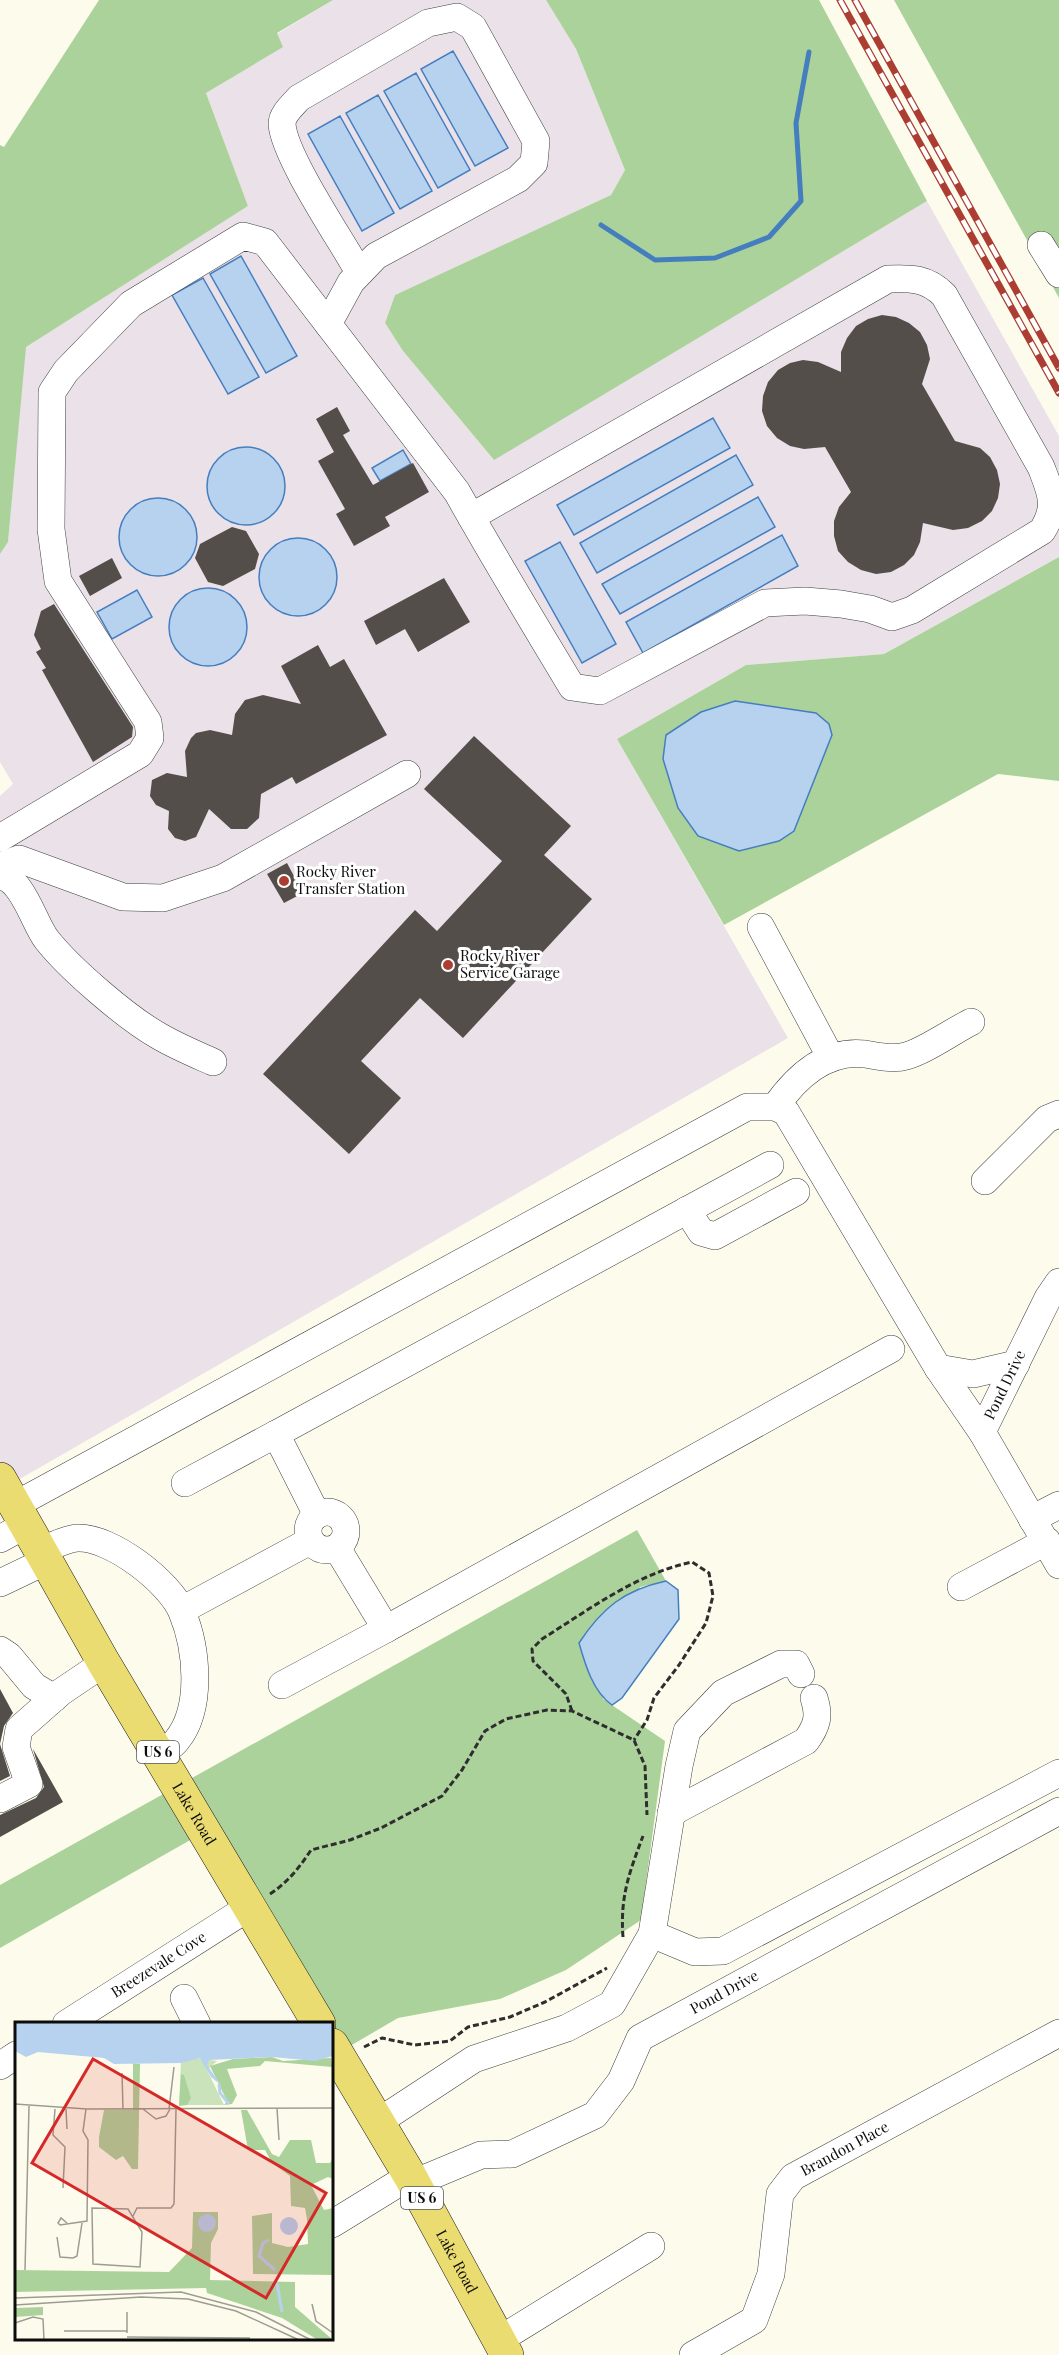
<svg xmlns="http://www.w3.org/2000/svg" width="1059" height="2355" font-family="'Playfair Display',serif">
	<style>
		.industrial { fill: #eae1e9 }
		.forest { fill: #acd29b; fill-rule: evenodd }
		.water { fill: #b6d2ef; stroke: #457ebe; stroke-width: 1.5 }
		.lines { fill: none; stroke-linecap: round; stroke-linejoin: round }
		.stream { stroke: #457ebe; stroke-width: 5 }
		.building { fill: #534e49 }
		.minor-casing { stroke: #3f3f3f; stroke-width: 28 }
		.major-casing { stroke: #1d1d1d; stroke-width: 34 }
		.path { stroke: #2e2e2e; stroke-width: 3; stroke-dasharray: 6 3; stroke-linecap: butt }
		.minor { stroke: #fff; stroke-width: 27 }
		.major { stroke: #eadc70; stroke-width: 33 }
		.rail-casing { stroke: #ac3d33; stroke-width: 7 }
		.rail { stroke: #fff; stroke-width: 4.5; stroke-dasharray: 14; stroke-linecap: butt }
		.poi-dot { fill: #ac3d33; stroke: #fff; stroke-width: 2 }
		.labels { text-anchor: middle; stroke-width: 6; stroke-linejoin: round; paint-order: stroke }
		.shield { fill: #fff; stroke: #555; stroke-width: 1.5 }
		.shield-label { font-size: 14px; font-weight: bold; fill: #0c0c0c }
		.poi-label { font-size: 15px; fill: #0c0c0c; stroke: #fff; text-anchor: start }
		.street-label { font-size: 15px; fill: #0c0c0c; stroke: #fff }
		.inset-river { fill: none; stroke: #b6d2ef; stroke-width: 3 }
		.inset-road { fill: none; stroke: #9d9c92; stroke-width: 1.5 }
		.view { fill: #d62828; fill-opacity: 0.15; stroke: #d62828; stroke-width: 3 }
		.inset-edge { fill: none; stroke: #0c0c0c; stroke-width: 3 }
	</style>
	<rect width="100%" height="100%" fill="#fdfcec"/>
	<path class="industrial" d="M 333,0 L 546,0 L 576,49 L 625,170 L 611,195 L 395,295 L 385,323 L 403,351 L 493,459 L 927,201 L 1059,436 L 1059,557 L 884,654 L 746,665 L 617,739 L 788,1038 L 11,1484 L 0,1464 L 0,796 L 13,784 L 0,762 L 0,554 L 8,542 L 25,347 L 248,206 L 206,93 L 282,47 L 277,34 Z"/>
	<path class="forest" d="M 99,0 L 333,0 L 277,33 L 283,47 L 206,93 L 248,206 L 26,347 L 8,542 L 0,554 L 0,145 L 4,147 Z
		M 546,0 L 819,0 L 927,201 L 494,460 L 403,351 L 385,323 L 395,295 L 611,195 L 625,170 L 576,49 Z
		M 894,0 L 1059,0 L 1059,298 Z
		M 1059,557 L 1059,781 L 998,774 L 724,925 L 617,739 L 746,665 L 884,654 ZM 784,709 L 816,713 L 698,836 L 678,808 L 663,759 Z
		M 637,1530 L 666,1581 L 640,1587 L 603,1699 L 665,1741 L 641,1920 L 566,1970 L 500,1999 L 398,2018 L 345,2049 L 215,1826 L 0,1948 L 0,1885 Z"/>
	<path class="water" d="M 453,51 L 508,148 L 475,166 L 421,69 Z
		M 416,73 L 470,170 L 438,188 L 384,91 Z
		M 378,95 L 432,191 L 400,209 L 346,113 Z
		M 340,116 L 394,213 L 362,231 L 308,134 Z
		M 241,256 L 297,356 L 266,373 L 210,274 Z
		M 203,278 L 259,377 L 228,394 L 172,295 Z
		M 713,418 L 730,448 L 574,535 L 557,505 Z
		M207 486a39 39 0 1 1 78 0a39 39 0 1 1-78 0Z
		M 403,450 L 411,464 L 380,481 L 372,468 Z
		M 736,455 L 753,485 L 597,573 L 580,543 Z
		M 758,497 L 775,527 L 620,614 L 602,584 Z
		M119 537a39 39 0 1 1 78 0a39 39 0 1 1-78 0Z
		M 782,535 L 798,566 L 643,653 L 626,622 Z
		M259 577a39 39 0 1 1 78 0a39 39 0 1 1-78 0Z
		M 560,542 L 616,644 L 582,663 L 525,561 Z
		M169 627a39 39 0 1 1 78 0a39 39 0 1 1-78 0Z
		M 137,590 L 152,617 L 112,639 L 97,612 Z
		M 735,701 L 816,713 L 829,724 L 832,735 L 794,831 L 779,841 L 739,851 L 698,836 L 678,808 L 663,759 L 666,735 L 701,712 Z
		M 666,1581 L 678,1590 L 679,1619 L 622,1698 L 612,1705 C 593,1692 585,1664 579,1643 C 602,1608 624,1590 666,1581 Z"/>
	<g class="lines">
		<path class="stream" d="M 601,225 L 655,260 L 715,258 L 769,237 L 801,201 L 796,123 L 809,52"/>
	</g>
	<path class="building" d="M 882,315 L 896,317 L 909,323 L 920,332 L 927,345 L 930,359 L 922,384 L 955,441 L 980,448 L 990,457 L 997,470 L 1000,484 L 998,498 L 992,511 L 982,521 L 968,528 L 953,530 L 923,523 L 920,542 L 914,555 L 904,565 L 891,572 L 876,574 L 861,570 L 848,562 L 838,551 L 834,536 L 834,521 L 839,507 L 851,492 L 825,447 L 804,449 L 790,446 L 777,438 L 767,426 L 762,411 L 763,396 L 768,382 L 778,370 L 790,363 L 803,360 L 818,362 L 841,372 L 841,352 L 847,338 L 856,326 L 868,319 Z
		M 337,407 L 350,431 L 343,435 L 373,485 L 413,463 L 429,492 L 385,517 L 390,526 L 354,546 L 336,514 L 345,509 L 318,461 L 334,452 L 316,419 Z
		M 232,527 L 246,531 L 259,554 L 255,569 L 223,586 L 208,582 L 195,558 L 200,544 Z
		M 112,558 L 122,578 L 90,596 L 79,576 Z
		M 444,578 L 470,622 L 418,652 L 405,629 L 376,645 L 364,621 Z
		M 54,604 L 133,727 L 132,737 L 93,762 L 42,670 L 46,668 L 36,652 L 41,649 L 34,635 L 41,611 Z
		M 318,645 L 330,667 L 344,659 L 387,735 L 296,784 L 292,777 L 261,794 L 259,818 L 247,829 L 231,829 L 209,809 L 196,837 L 185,841 L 175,838 L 168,829 L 169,811 L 156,805 L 150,796 L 152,780 L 167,773 L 187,777 L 185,751 L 191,738 L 196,733 L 210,730 L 232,735 L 235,714 L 245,700 L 263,695 L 301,704 L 281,666 Z
		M 474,736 L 571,826 L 544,855 L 592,899 L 463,1038 L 420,998 L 361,1061 L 401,1098 L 349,1154 L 263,1074 L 415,910 L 437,931 L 502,861 L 424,789 Z
		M 287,863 L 303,893 L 284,903 L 267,874 Z
		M 0,1689 L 13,1713 L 4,1726 L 0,1744 L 10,1776 L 0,1781 Z
		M 33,1749 L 63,1802 L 0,1837 L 0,1815 L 36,1798 L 44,1787 Z"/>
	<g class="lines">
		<defs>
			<g id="minor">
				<path d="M 1041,245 L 1059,274"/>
				<path d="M 328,324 L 351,282 L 376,256 L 518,179 L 534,163 L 536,141 L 473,27 L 457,17 L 428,23 L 299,98 C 293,105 282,114 282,124 C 284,156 341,240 359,272"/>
				<path d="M 0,838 L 140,754 L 150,738 L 148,722 L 58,581 L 51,529 L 52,392 L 66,371 L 131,304 L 243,236 L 265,242 L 457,492 C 494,558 533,622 572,687 L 600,691 L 765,603 L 805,601 L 841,604 L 870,609 L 892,617 L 912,610 L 1042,531 C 1058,506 1051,493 1041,467 L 944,295 C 927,278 911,278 888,279 L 471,517"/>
				<path d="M 0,866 L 19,859 L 123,897 L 163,898 L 223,878 L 407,774"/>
				<path d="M 0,876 C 23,878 34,924 47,940 C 70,969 127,1018 159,1036 C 176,1046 195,1054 213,1062"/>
				<path d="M 761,927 L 831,1058"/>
				<path d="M 775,1107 C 796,1077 825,1049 865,1054 C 878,1056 893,1060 906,1056 C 923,1052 953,1031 971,1022"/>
				<path d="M 985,1181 L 1047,1119 L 1059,1114"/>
				<path d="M 687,1210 L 701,1232 L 715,1236 L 796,1192"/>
				<path d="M 1059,1282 L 1048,1298 L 982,1432 L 1059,1565"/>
				<path d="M 938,1368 L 982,1432"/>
				<path d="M 185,1483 L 276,1434"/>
				<path d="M 15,1505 L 747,1107 L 775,1107 L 786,1112 L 938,1368 L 973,1374 L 1016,1364"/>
				<circle cx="327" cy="1531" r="19"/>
				<path d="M 317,1515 L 276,1434 L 770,1165"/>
				<path d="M 1032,1519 L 1059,1505"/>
				<path d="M 0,1539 L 27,1524"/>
				<path d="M 337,1548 L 386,1629 L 891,1349"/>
				<path d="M 42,1550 C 53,1546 65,1539 77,1538 C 110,1536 170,1582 182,1612 C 197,1648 203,1708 177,1740 C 173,1746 165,1750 159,1754"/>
				<path d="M 0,1583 L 48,1560"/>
				<path d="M 961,1587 L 1047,1541"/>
				<path d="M 182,1610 L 310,1541"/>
				<path d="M 0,1650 L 9,1656 L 34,1686 L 54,1698"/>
				<path d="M 282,1685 L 386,1629"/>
				<path d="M 0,1799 L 29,1784 L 16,1747 L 19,1729 L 61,1692 L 104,1663"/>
				<path d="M 671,1813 L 806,1741 C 817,1726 820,1716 814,1698"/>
				<path d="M 652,1934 L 695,1952 L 723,1951 L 1059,1773"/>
				<path d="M 184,1998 L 197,2024"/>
				<path id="s1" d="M 66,2024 L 251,1906"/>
				<path d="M 0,2066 L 16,2055"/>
				<path d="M 378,2122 L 474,2059 L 567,2028 L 612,2004 L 652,1934 L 679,1766 L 687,1731 L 723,1693 L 781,1664 L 796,1664 L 801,1674"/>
				<path id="s2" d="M 414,2183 L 481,2155 L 512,2154 L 595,2115 L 621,2081 L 640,2038 L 1059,1811"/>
				<path d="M 332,2224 L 410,2176"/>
				<path d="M 499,2340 L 651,2246"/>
				<path id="s3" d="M 693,2355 L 754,2320 L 771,2274 L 780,2194 L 793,2177 L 1059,2033"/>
			</g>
			<g id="major">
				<path id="s4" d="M 0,1479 L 104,1663 L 319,2024"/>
				<path id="s5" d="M 332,2045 L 410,2176 L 507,2355"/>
			</g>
		</defs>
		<use href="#minor" class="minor-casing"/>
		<use href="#major" class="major-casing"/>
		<path class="path" d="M 572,1711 L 566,1694 L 533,1661 L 532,1649 L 542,1639 C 590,1609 636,1574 692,1562 L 709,1573 L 713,1596 L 706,1623 L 679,1665 L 654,1698 L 647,1720 L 634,1740
			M 270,1894 C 287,1883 300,1867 311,1850 L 350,1840 L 381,1828 L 442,1796 L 462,1770 L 485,1731 L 506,1719 L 547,1710 L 572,1711 L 634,1740 L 645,1766 L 647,1815
			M 623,1937 C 620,1897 629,1873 643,1836
			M 364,2047 L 382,2038 L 415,2045 L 450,2041 L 468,2027 L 510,2017 L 545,2002 L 607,1968"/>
		<use href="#minor" class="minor"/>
		<use href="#major" class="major"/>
		<defs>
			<path id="rail" d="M 840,0 L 1059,393
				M 855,0 L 1059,368"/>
		</defs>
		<use href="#rail" class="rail-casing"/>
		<use href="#rail" class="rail"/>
	</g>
	<g class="poi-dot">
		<circle cx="284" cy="881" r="6"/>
		<circle cx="448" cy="965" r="6"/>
	</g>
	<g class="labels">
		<g class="shield">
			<rect x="137" y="1741" width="42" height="22" rx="4.5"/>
			<rect x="401" y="2187" width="42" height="22" rx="4.5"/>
		</g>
		<g class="shield-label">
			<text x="158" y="1757">US 6</text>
			<text x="422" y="2203">US 6</text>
		</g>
		<g class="poi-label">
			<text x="296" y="877">Rocky River<tspan x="296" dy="17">Transfer Station</tspan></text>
			<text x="460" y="961">Rocky River<tspan x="460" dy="17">Service Garage</tspan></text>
		</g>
		<g class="street-label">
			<text transform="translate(1005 1385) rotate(-64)" y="5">Pond Drive</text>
			<text dy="5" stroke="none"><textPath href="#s4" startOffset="387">Lake Road</textPath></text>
			<text dy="5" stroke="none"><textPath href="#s1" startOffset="110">Breezevale Cove</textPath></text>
			<text dy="5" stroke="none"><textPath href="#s2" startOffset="381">Pond Drive</textPath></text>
			<text dy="5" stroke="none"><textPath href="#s3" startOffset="280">Brandon Place</textPath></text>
			<text dy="5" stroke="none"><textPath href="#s5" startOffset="250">Lake Road</textPath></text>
		</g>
	</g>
	<g transform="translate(15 2022)">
		<rect width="318" height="318" fill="#fdfcec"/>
		<path d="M 182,36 L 202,39 L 192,48 L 209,83 L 164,83 L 166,39 Z" fill="#cae3ba"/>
		<path d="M 257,35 L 268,39 L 316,36 L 317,45 L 250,39 L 245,44 L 212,47 L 222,73 L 217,82 L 209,83 L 212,79 L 195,44 L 218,37 ZM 118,41 L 125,42 L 123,147 L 117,147 L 108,134 L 101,138 L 84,125 L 84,115 L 89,88 L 118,88 ZM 166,52 L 169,53 L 176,76 L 172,83 L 164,84 ZM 226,88 L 232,88 L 257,132 L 264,135 L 275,118 L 296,118 L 301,141 L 315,141 L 318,136 L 318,157 L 313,155 L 296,163 L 309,188 L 318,186 L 318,253 L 238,252 L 237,194 L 257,191 L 257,221 L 273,225 L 293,222 L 292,197 L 290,186 L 276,184 L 275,154 L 257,141 L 250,128 L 233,128 ZM 178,190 L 203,190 L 203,207 L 196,221 L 195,258 L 280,260 L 280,285 L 318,318 L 303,318 L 267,296 L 192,271 L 191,266 L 0,270 L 0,248 L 154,250 L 177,226 ZM 28,285 L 28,293 L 0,295 L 0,286 Z" fill="#acd29b"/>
		<path d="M 0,0 L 318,0 L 318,34 L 300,39 L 257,35 L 194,38 L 192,43 L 206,63 L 196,55 L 185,36 L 166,41 L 99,42 L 89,36 L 23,30 L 11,35 L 0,29 ZM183 201a9 9 0 1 1 18 0a9 9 0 1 1-18 0ZM265 204a9 9 0 1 1 18 0a9 9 0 1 1-18 0Z" fill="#b6d2ef"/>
		<path class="inset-river" d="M 204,62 L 205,71 L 214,82M 254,218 L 248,221 L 244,234 L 260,248M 262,261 L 267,290"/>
		<path class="inset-road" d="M 107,51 L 108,87M 0,82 L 72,87 L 318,86M 262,86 L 264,118M 40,87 L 38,113 L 50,125 L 48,166M 51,87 L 52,107M 128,87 L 141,97 L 151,94 L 155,87M 154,87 L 159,45M 77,186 L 113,187 L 127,210 L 125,245 L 78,242 ZM 118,194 L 122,186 L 156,186 L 159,182 L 161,87M 52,201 L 46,196 L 43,201 L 45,203 L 72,199 L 73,118 L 68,109 L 71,87M 42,215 L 45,235 L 58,236 L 62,234 L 67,201M 10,248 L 14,84M 0,276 L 166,270 L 241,290 L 296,318M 297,282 L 301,299 L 318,311M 0,283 L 126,275 L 173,277 L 221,289 L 284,318M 0,301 L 18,295 L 28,297 L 29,318M 49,309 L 112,309M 112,311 L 112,290M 112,315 L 235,316"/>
		<path class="view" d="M 78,37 L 311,171 L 251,276 L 17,141 Z"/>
		<rect width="318" height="318" class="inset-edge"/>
	</g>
</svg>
